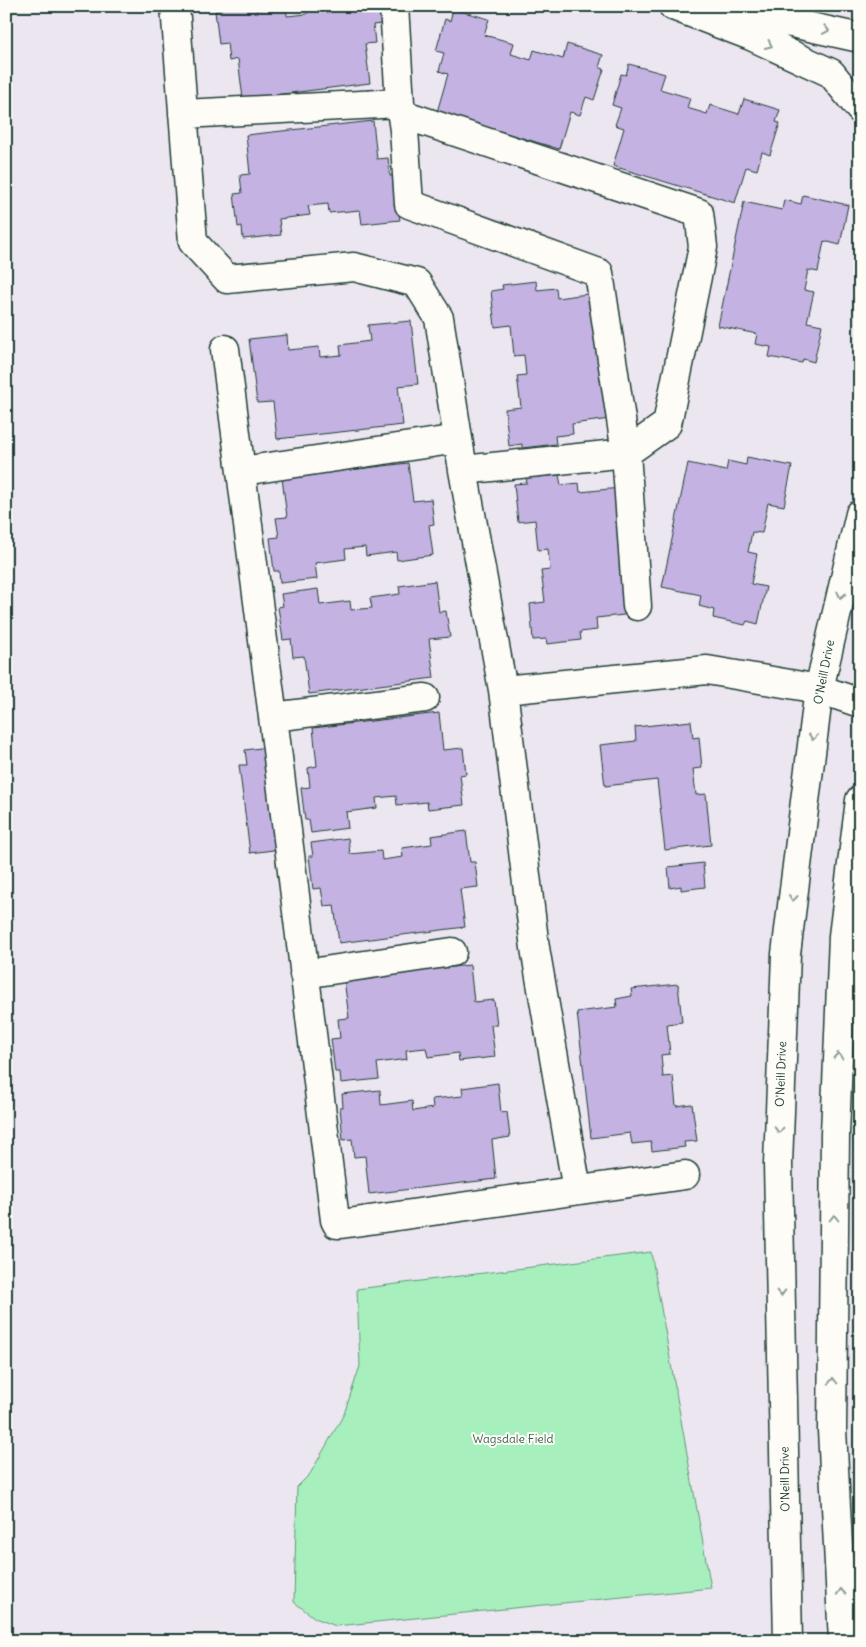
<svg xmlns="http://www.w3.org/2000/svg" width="866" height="1647" font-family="Delius,sans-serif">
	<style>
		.green { fill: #a7f0be; stroke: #639679 }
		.building { fill: #c4b2e2; stroke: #1f3d34 }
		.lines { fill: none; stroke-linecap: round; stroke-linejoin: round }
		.street-casing { stroke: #1f3d34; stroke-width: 31 }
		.secondary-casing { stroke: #1f3d34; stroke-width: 31 }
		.street { stroke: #fdfcf7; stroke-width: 28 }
		.secondary { stroke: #fdfcf7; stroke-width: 28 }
		.oneway { stroke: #8e9c96 }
		.labels { text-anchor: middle; stroke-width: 4; stroke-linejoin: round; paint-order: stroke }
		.street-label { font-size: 12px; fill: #1f3d34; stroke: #fdfcf7 }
		.park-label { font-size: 12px; fill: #3a6150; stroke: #fdfcf7 }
	</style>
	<rect width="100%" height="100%" fill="#ece6f1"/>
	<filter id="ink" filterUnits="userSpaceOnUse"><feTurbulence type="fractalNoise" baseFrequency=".02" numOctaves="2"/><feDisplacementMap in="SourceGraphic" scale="10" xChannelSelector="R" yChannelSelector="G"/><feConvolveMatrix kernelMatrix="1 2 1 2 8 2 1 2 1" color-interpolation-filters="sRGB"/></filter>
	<g filter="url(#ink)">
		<path class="green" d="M 651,1252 L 711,1588 L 336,1626 L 315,1618 L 294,1602 L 297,1487 L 310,1474 L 344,1414 L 360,1366 L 357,1289 Z"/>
		<path class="building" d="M 221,6 L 254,6 L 255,10 L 286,6 L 287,16 L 307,14 L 307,6 L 379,6 L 381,24 L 373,25 L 375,43 L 365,44 L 370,83 L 243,99 L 238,59 L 229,61 L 227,43 L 219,44 L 215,11 L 221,11 Z
			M 453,9 L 489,19 L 484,35 L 514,43 L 511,54 L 531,60 L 534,50 L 563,59 L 567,44 L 603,55 L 599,67 L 604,69 L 594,100 L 586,97 L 580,115 L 570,112 L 559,149 L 437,112 L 448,74 L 439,71 L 444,53 L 436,51 L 445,19 L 450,21 Z
			M 629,64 L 665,74 L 660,89 L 690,98 L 687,108 L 707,114 L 710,105 L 739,114 L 744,99 L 780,110 L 776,122 L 780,123 L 770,155 L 762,152 L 757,170 L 746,167 L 735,203 L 613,166 L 624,128 L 615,125 L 621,108 L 612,105 L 621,74 L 626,75 Z
			M 373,121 L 377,159 L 388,158 L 390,176 L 399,175 L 398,208 L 400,220 L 362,224 L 360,210 L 329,213 L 328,204 L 308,206 L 310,215 L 279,219 L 281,235 L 243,239 L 242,226 L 238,227 L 234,194 L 242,193 L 240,175 L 250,174 L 246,135 Z
			M 803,195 L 848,205 L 840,245 L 824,241 L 818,272 L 808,270 L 804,290 L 814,292 L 807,322 L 822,325 L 814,362 L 803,359 L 802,363 L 769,357 L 771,347 L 755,344 L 757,334 L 718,326 L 744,202 L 782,210 L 784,200 L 801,204 Z
			M 536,281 L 537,290 L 556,288 L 557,298 L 595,293 L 610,419 L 572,424 L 573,434 L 555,436 L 556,444 L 522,448 L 522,444 L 509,446 L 505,409 L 521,407 L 517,376 L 526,375 L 524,355 L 514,356 L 511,325 L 495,327 L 491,291 L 503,289 L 502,285 Z
			M 411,321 L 418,384 L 398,386 L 403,425 L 277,439 L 273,402 L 257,403 L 249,339 L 287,335 L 288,350 L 319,347 L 320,357 L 341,355 L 340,345 L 370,341 L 368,325 Z
			M 747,457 L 792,466 L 784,506 L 768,503 L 762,533 L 752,532 L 748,552 L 757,554 L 751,584 L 766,587 L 758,624 L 747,621 L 745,625 L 713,618 L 714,610 L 699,606 L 701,595 L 662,587 L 688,463 L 726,471 L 728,461 L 746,465 Z
			M 408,463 L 413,501 L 431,499 L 434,524 L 429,525 L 433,555 L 397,560 L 396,552 L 366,556 L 365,547 L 345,549 L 346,559 L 315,563 L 317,579 L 280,583 L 279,571 L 274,571 L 270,538 L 279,537 L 276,518 L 287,517 L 282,478 Z
			M 559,475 L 561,485 L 579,483 L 580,492 L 620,488 L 633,614 L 596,618 L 597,630 L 580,632 L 581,640 L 547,644 L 546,639 L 533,640 L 530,604 L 545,602 L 541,571 L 550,570 L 548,549 L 538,550 L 535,520 L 518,522 L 514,484 L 527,483 L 526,478 Z
			M 435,581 L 439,612 L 446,611 L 450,637 L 429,639 L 434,678 L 309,694 L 304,656 L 293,657 L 291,639 L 283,640 L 278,607 L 283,606 L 281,594 L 318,589 L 320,605 L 350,601 L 351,610 L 372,608 L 370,598 L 400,594 L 399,586 Z
			M 439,713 L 443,750 L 463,748 L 466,774 L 460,775 L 464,805 L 428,809 L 427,802 L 397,805 L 396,796 L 376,798 L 377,808 L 346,812 L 348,828 L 311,833 L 309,820 L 305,820 L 301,788 L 310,787 L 308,768 L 317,766 L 313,728 Z
			M 691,721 L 693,738 L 699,737 L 702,768 L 693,769 L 696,795 L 706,794 L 711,845 L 665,850 L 657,780 L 605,786 L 600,745 L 636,741 L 635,727 Z
			M 268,747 L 281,849 L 250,853 L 239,765 L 247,765 L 245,750 Z
			M 466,831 L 470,862 L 475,862 L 478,887 L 460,889 L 465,927 L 339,943 L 334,905 L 324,906 L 321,888 L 313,889 L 309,856 L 313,856 L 311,843 L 348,838 L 350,854 L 381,851 L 382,860 L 403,857 L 402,848 L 432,844 L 431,836 Z
			M 703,863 L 705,887 L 681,890 L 681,886 L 670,888 L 668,867 Z
			M 470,965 L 474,1002 L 494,1000 L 497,1025 L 491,1025 L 495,1057 L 459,1061 L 458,1053 L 428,1057 L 426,1048 L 406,1050 L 407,1059 L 377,1063 L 379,1079 L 341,1083 L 340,1072 L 335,1072 L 331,1039 L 340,1038 L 338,1019 L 349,1018 L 344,979 Z
			M 678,984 L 682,1022 L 667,1024 L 670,1054 L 661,1055 L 663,1077 L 673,1076 L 676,1106 L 692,1104 L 697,1141 L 684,1142 L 685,1147 L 652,1151 L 651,1142 L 632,1144 L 630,1133 L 591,1138 L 577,1012 L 617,1007 L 616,999 L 632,996 L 631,989 Z
			M 498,1083 L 501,1113 L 507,1112 L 510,1137 L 492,1140 L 496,1179 L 369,1194 L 365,1156 L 354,1157 L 352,1139 L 343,1140 L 340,1107 L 343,1107 L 342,1094 L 380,1090 L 381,1105 L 412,1101 L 413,1111 L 433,1108 L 432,1099 L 463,1096 L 462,1088 Z"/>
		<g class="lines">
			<defs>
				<path id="street" d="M 175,6 L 193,242 L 227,279 L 354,267 L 417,283 L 439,318 L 463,470 L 503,690 L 535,948 L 577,1190
					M 394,6 L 400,103
					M 183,114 L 400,103 L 404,130 L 409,204 L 599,273 L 626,453 L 637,606
					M 402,114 L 699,213 L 703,247 L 667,424 L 626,453 L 463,470
					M 225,349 L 273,717 L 335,1220 L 337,1224 L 341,1224 L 685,1175
					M 242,471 L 458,439
					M 503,690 L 707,670 L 819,689 L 860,703
					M 273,717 L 425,698
					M 304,974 L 452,952"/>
				<path id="secondary" d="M 673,6 L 751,36 L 831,73 L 860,109
					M 722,17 L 733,16 L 792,23 L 860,38
					M 788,1641 L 778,1164 L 786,954 L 819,689 L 860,514
					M 843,1641 L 832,1430 L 835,1134 L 843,936 L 860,800"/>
			</defs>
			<use href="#street" class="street-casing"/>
			<use href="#secondary" class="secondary-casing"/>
			<use href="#street" class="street"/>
			<use href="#secondary" class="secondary"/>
		</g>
		<defs><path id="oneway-chevron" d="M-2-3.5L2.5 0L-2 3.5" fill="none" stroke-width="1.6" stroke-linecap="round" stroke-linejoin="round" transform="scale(1.25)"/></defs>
		<g class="oneway">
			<use href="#oneway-chevron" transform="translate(826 30) rotate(11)"/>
			<use href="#oneway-chevron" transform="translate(769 45) rotate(25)"/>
			<use href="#oneway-chevron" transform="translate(841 595) rotate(103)"/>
			<use href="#oneway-chevron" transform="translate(813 737) rotate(97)"/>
			<use href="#oneway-chevron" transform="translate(793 898) rotate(97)"/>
			<use href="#oneway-chevron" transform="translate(838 1056) rotate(-87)"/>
			<use href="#oneway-chevron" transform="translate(779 1130) rotate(92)"/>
			<use href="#oneway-chevron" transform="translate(834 1218) rotate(-90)"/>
			<use href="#oneway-chevron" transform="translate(781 1293) rotate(89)"/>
			<use href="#oneway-chevron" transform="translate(833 1381) rotate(-90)"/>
			<use href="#oneway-chevron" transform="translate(841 1592) rotate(-93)"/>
		</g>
	</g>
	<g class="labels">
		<g class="street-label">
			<text transform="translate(824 672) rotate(-79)" y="4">O'Neill Drive</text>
			<text transform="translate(781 1074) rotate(-88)" y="4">O'Neill Drive</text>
			<text transform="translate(785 1479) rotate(-91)" y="4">O'Neill Drive</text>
		</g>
		<g class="park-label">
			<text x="513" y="1443">Wagsdale Field</text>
		</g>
	</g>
	<rect width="866" height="1647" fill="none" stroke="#fdfcf7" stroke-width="25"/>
	<rect x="12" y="12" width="841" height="1622" fill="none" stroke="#1f3d34" stroke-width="2" filter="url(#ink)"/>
</svg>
